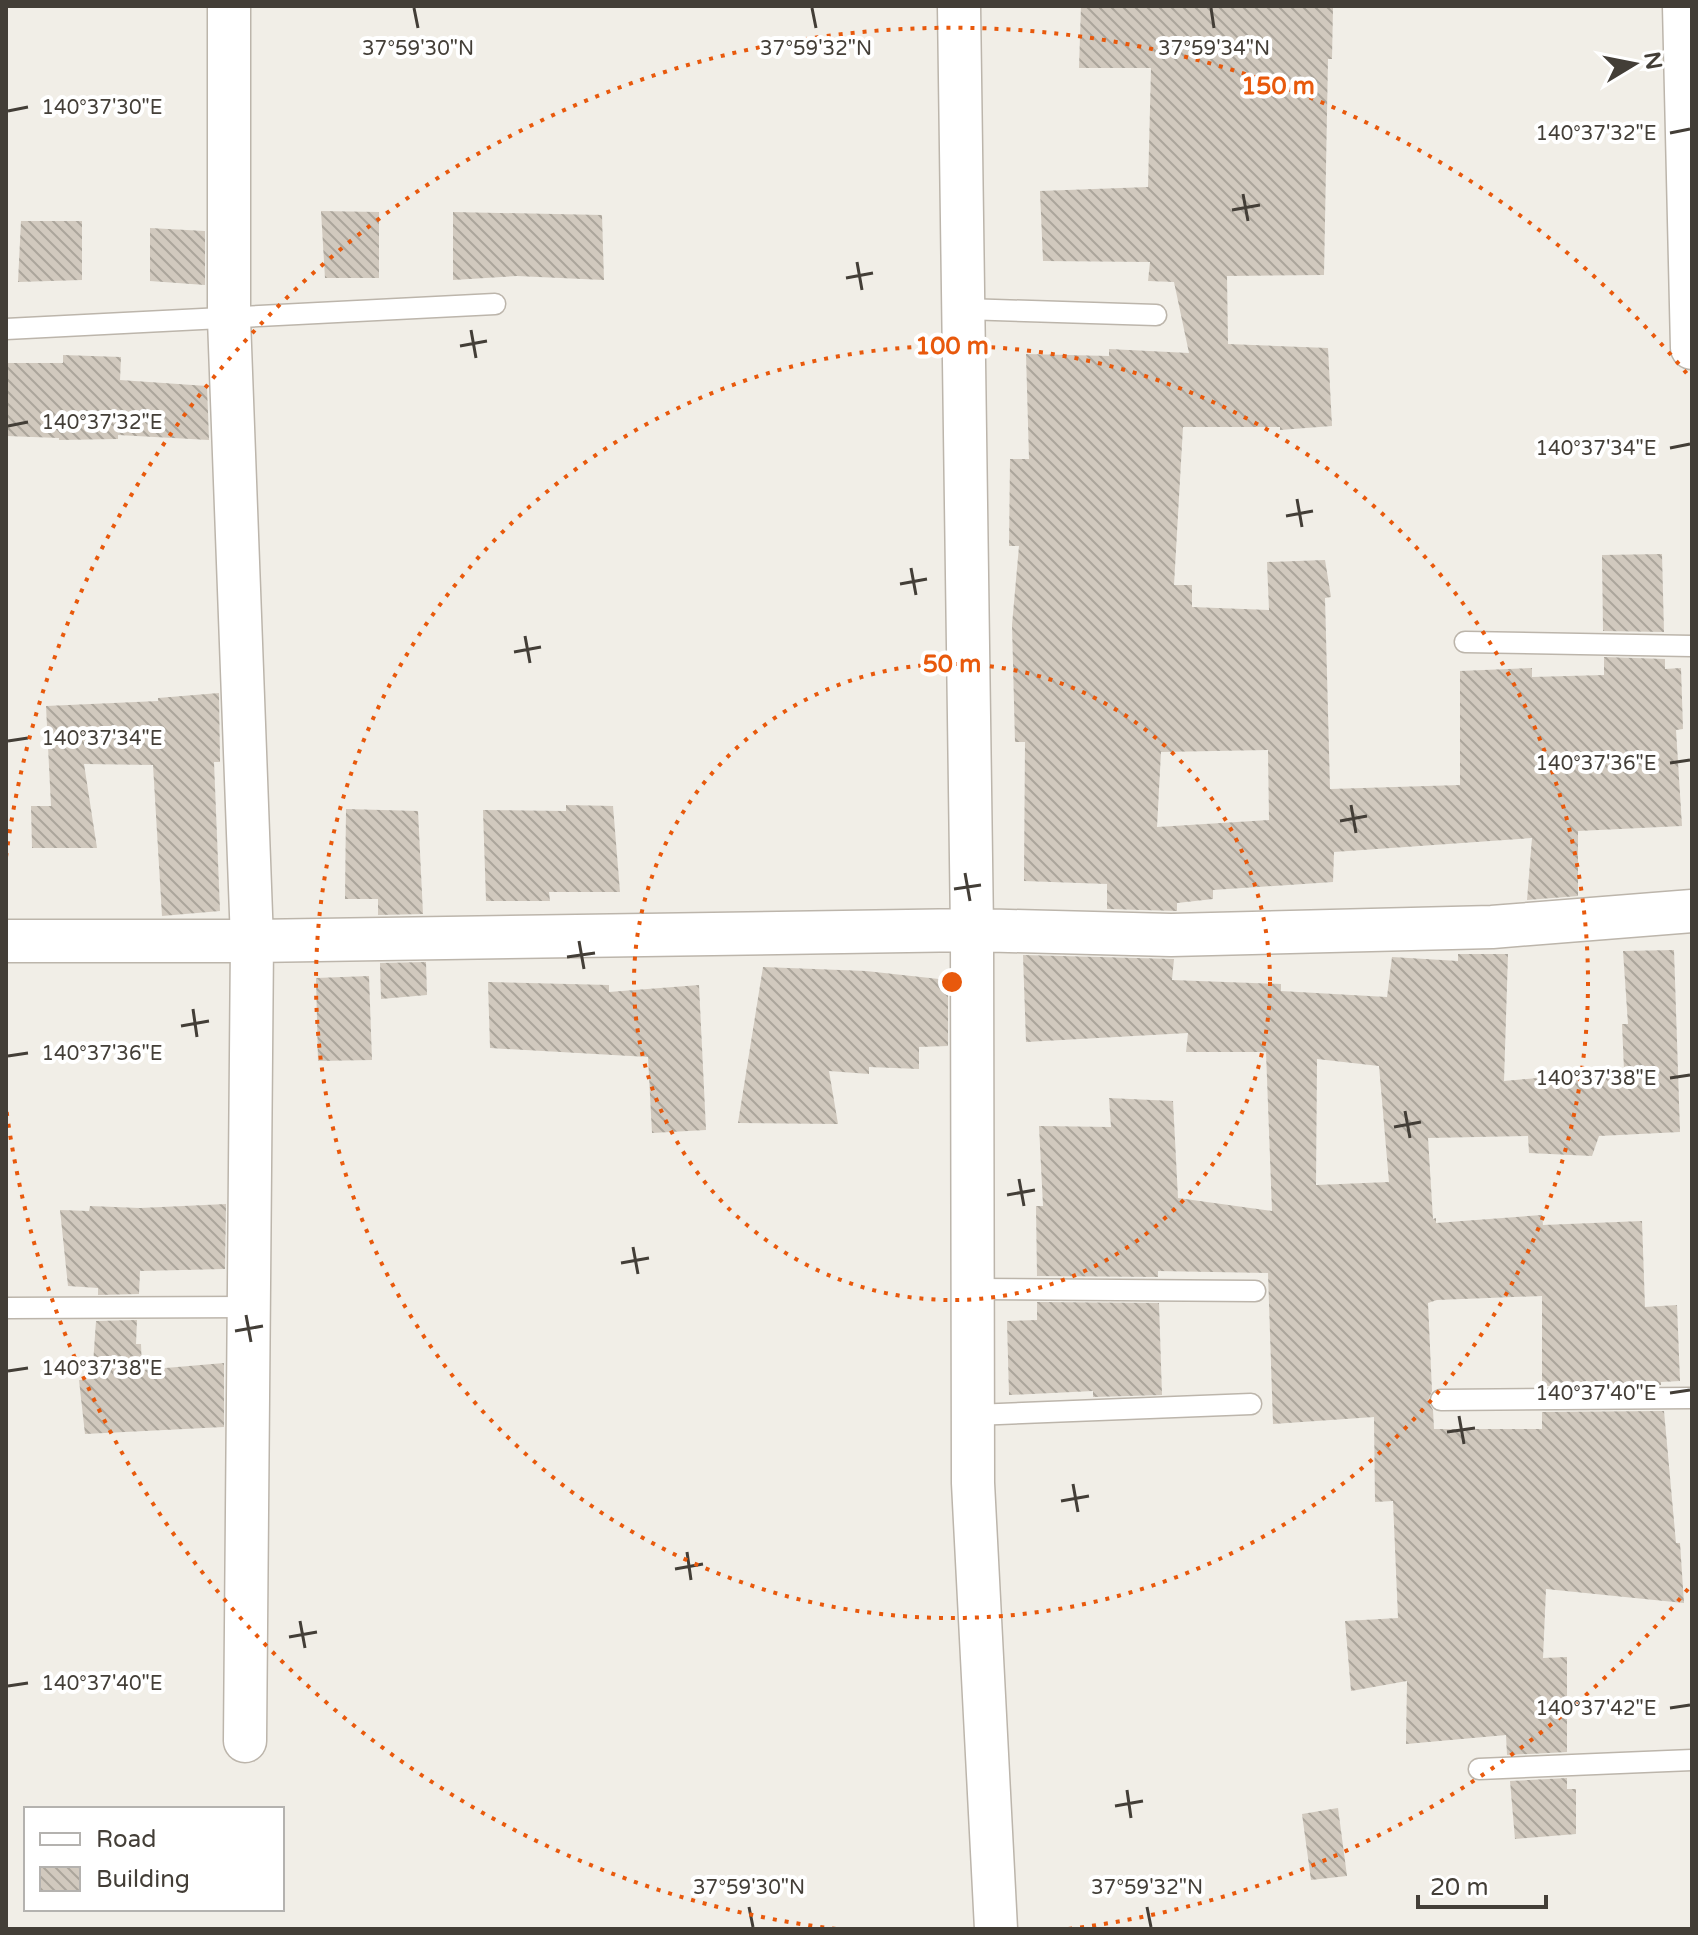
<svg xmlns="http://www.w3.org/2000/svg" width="1698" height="1935" font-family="'Varela Round',sans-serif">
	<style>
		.building { fill: url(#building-back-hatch); fill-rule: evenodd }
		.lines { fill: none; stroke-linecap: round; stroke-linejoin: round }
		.lane-casing { stroke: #bcb5ab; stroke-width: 23 }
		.street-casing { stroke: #bcb5ab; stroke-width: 45 }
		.lane { stroke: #fff; stroke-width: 20 }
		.street { stroke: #fff; stroke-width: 42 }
		.ticks { fill: none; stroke: #433e37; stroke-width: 3 }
		.ring { fill: none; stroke: #e8590c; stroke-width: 4; stroke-dasharray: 4 8 }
		.ticks-label { font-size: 20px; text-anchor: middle; fill: #433e37; stroke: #fff; stroke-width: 8; stroke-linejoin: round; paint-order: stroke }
		.centre { fill: #e8590c; stroke: #fff; stroke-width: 4 }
		.ring-label { font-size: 24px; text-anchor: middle; font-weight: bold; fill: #e8590c; stroke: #fff; stroke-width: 8; stroke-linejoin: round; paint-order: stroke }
	</style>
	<defs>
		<pattern id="building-back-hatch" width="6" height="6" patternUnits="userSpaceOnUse" patternTransform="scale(2)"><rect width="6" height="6" fill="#d1c9be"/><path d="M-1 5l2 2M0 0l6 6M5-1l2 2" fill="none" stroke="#aba59b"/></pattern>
	</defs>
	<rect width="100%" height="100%" fill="#f1eee7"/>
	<path class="building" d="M 1081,6 L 1333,8 L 1332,59 L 1328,59 L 1324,275 L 1227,276 L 1228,344 L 1328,348 L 1332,426 L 1280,430 L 1280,427 L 1183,427 L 1174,585 L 1192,585 L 1192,607 L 1269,610 L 1267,562 L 1325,560 L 1331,597 L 1325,598 L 1330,789 L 1460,785 L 1460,671 L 1532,668 L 1532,677 L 1604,675 L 1604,657 L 1665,659 L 1665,669 L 1681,668 L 1683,729 L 1676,730 L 1682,826 L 1578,831 L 1578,896 L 1527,900 L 1532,838 L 1334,852 L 1333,882 L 1213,890 L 1213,899 L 1177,903 L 1177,911 L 1107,909 L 1107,884 L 1024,881 L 1025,742 L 1015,742 L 1012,625 L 1019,546 L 1009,546 L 1010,459 L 1029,459 L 1026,354 L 1109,356 L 1109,349 L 1189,353 L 1174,282 L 1148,281 L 1150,262 L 1043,261 L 1040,191 L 1148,187 L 1151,68 L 1079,68 ZM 1268,750 L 1269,820 L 1157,827 L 1161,752 Z
		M 321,211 L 379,212 L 379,278 L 325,278 Z
		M 453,212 L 602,215 L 604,280 L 517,276 L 453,280 Z
		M 21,221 L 82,221 L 82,280 L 18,282 Z
		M 150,228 L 205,231 L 205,285 L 150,281 Z
		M 63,355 L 121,357 L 120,380 L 207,386 L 209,440 L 118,435 L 118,439 L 59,440 L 59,438 L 6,436 L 6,363 L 63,363 Z
		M 1662,554 L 1664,632 L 1603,631 L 1602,555 Z
		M 219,693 L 220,762 L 214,762 L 220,911 L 162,916 L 153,765 L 84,764 L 97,848 L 32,848 L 31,806 L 51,806 L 46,706 L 158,701 L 158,698 Z
		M 566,805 L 613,806 L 620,892 L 549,892 L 550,901 L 486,901 L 483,810 L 566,811 Z
		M 346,809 L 418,811 L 423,914 L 378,915 L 378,899 L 345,899 Z
		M 1674,950 L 1680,1132 L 1599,1136 L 1592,1156 L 1529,1153 L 1528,1136 L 1428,1138 L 1433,1219 L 1436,1218 L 1436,1223 L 1542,1215 L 1543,1225 L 1642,1221 L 1645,1307 L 1677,1305 L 1680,1381 L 1661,1382 L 1661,1385 L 1542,1386 L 1542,1296 L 1437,1300 L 1428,1303 L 1432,1391 L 1428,1401 L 1433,1410 L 1434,1429 L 1542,1429 L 1542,1412 L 1664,1411 L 1676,1543 L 1680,1543 L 1684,1603 L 1546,1589 L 1543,1658 L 1567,1657 L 1567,1752 L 1507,1755 L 1506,1735 L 1406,1744 L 1407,1681 L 1351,1691 L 1345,1621 L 1398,1618 L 1393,1501 L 1375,1502 L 1374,1417 L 1273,1424 L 1268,1273 L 1158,1271 L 1158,1277 L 1037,1276 L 1036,1206 L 1043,1206 L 1039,1126 L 1111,1127 L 1109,1098 L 1173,1101 L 1178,1198 L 1272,1211 L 1266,1052 L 1186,1052 L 1188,1033 L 1026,1042 L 1023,955 L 1174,959 L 1172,980 L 1281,984 L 1281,991 L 1387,997 L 1392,957 L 1458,961 L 1458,954 L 1508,954 L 1504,1081 L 1624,1070 L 1622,1024 L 1628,1024 L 1623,951 ZM 1317,1059 L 1379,1066 L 1389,1182 L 1316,1185 Z
		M 426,962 L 427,995 L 381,999 L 380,963 Z
		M 763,967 L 866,971 L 948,980 L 948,1046 L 919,1047 L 919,1069 L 869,1067 L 869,1074 L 829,1071 L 838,1124 L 738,1123 Z
		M 369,976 L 372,1060 L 318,1061 L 316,978 Z
		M 488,982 L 609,985 L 609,992 L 699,985 L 706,1130 L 652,1133 L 648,1057 L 490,1048 Z
		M 226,1204 L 225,1269 L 140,1271 L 139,1294 L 98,1295 L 98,1288 L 68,1286 L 60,1210 L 89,1211 L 90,1206 L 140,1208 Z
		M 1037,1302 L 1159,1303 L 1162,1395 L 1093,1397 L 1093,1391 L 1009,1395 L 1007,1321 L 1037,1320 Z
		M 137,1320 L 136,1344 L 141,1344 L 142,1370 L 224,1363 L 224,1427 L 85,1434 L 79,1380 L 92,1379 L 96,1321 Z
		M 1567,1778 L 1567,1789 L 1576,1789 L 1576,1834 L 1515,1839 L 1510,1781 Z
		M 1338,1808 L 1347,1876 L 1311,1880 L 1302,1814 Z"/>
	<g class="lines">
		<defs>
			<path id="lane" d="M 964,309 L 1156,315
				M 6,329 L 495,304
				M 1465,642 L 1692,646
				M 974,1289 L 1255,1291
				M 6,1308 L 249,1307
				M 1441,1400 L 1692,1398
				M 974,1415 L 1251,1404
				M 1479,1769 L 1692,1760"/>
			<path id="street" d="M 229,6 L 229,319 L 252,941 L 245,1741
				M 959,6 L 972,930 L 973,1483 L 996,1929
				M 1684,6 L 1692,348
				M 6,941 L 252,941 L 972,930 L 1171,935 L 1492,927 L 1692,911"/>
		</defs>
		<use href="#lane" class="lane-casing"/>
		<use href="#street" class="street-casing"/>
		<use href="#lane" class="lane"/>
		<use href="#street" class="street"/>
	</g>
	<path class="ticks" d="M 414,8 L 418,28M 812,8 L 816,28M 1211,8 L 1214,28M 8,111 L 28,107M 1670,133 L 1690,129M 1243,194 L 1248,221M 1232,210 L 1260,205M 857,262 L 862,290M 846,278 L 873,273M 471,330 L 476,358M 460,346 L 487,341M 8,426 L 28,422M 1670,448 L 1690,444M 1297,499 L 1302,527M 1286,516 L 1313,511M 911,568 L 916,595M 900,584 L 927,579M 525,636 L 530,663M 514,652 L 541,647M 8,741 L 28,738M 1670,763 L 1690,760M 1351,805 L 1356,833M 1340,821 L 1367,816M 965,873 L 970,901M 954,889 L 981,885M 579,941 L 584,969M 567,957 L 595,953M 193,1009 L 197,1037M 181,1026 L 209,1021M 8,1056 L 28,1053M 1670,1078 L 1690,1075M 1405,1111 L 1410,1138M 1394,1127 L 1421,1122M 1019,1179 L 1024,1206M 1007,1195 L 1035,1190M 633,1247 L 638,1274M 621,1263 L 649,1258M 246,1315 L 251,1342M 235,1331 L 263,1326M 8,1371 L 28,1368M 1670,1393 L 1690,1390M 1459,1416 L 1464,1444M 1447,1432 L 1475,1428M 1073,1484 L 1078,1512M 1061,1501 L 1089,1496M 687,1552 L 691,1580M 675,1569 L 703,1564M 300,1621 L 305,1648M 289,1637 L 317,1632M 8,1686 L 28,1683M 1670,1708 L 1690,1705M 1127,1790 L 1131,1818M 1115,1806 L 1143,1801M 749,1907 L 753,1927M 1147,1907 L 1151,1927"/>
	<g class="ring">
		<circle cx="952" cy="982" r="318"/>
		<circle cx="952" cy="982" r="636"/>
		<path d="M1688 1589A954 954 0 0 1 1068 1929M836 1929A954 954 0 0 1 6 1107M6 857A954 954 0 0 1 1688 375"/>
	</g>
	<g class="ticks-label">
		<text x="418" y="55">37°59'30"N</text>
		<text x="816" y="55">37°59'32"N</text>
		<text x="1214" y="55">37°59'34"N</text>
		<text x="102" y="114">140°37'30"E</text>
		<text x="1596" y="140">140°37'32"E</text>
		<text x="102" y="429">140°37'32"E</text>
		<text x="1596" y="455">140°37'34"E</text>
		<text x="102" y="745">140°37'34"E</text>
		<text x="1596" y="770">140°37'36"E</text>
		<text x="102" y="1060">140°37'36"E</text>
		<text x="1596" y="1085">140°37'38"E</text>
		<text x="102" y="1375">140°37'38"E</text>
		<text x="1596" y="1400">140°37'40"E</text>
		<text x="102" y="1690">140°37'40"E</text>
		<text x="1596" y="1715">140°37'42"E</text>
		<text x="749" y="1894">37°59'30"N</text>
		<text x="1147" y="1894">37°59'32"N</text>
	</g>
	<circle cx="952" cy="982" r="12" class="centre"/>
	<g class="ring-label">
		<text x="1278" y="94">150 m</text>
		<text x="952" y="354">100 m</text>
		<text x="952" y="672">50 m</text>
	</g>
	<rect width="1698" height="1935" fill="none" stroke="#433e37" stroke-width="16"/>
	<rect x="24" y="1807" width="260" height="104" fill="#ffffff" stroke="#b4b2af" stroke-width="2"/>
	<rect x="40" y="1833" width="40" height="12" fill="#ffffff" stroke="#b4b2af" stroke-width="2"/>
	<text x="96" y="1847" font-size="24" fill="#433e37">Road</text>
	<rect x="40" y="1867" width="40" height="24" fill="url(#building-back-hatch)" stroke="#b4b2af" stroke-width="2"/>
	<text x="96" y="1887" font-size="24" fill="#433e37">Building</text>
	<g transform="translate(1634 64) rotate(80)" stroke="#ffffff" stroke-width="6" paint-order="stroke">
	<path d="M0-6L14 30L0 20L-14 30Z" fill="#433e37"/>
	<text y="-12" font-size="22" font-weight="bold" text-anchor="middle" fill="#433e37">N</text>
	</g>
	<path d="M1418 1895v12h128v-12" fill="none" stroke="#433e37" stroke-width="4"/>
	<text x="1430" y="1895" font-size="24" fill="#433e37" stroke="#ffffff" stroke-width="6" paint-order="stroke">20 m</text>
</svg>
